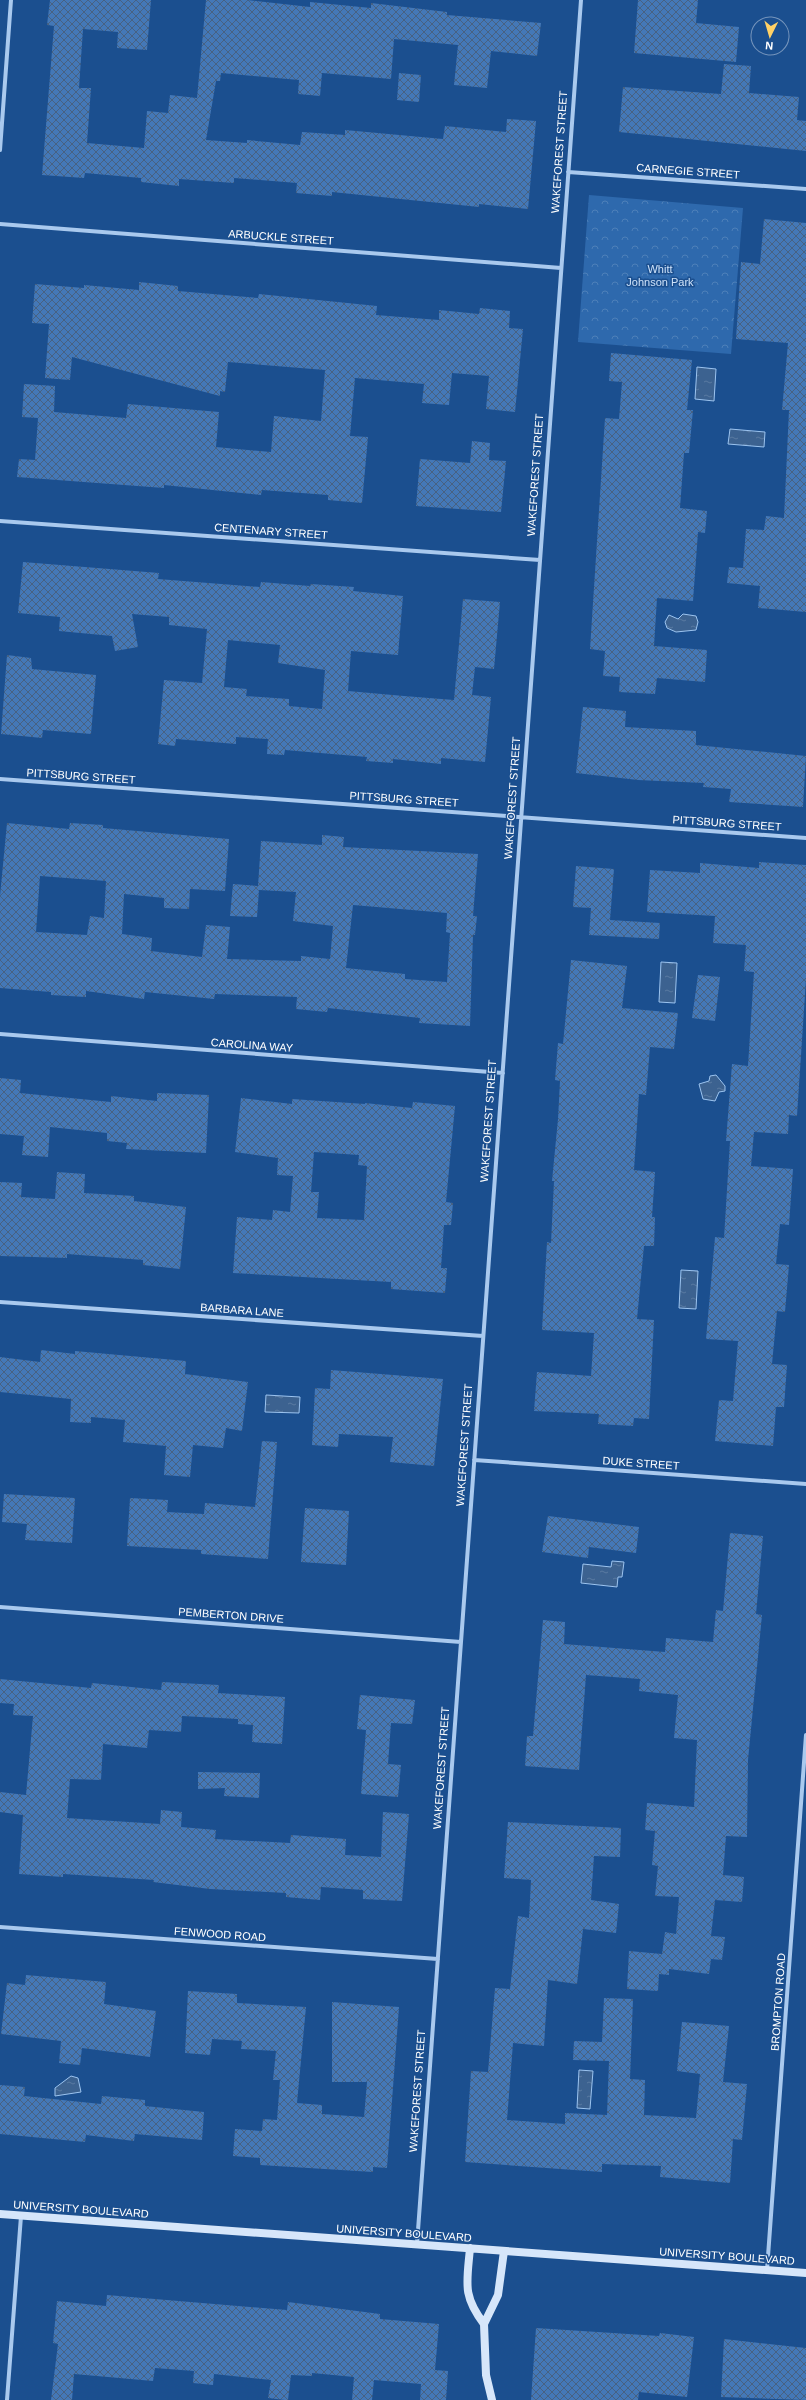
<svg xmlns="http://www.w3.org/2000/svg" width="806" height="2400" viewBox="0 0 806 2400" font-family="Arial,sans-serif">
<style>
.forest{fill:url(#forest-crowns)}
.water{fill:url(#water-ripples);stroke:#9cc4f0}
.building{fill:url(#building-cross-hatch);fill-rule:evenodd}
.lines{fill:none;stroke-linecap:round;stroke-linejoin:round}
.street{stroke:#a9c9ee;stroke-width:4}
.secondary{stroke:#d6e6fa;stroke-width:8}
.labels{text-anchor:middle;stroke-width:3;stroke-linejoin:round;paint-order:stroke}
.street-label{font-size:11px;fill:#fff;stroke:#1b4f8f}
.park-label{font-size:11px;fill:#cfe3fa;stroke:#1b4f8f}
</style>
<defs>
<pattern id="forest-crowns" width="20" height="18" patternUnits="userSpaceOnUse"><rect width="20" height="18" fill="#2e69ad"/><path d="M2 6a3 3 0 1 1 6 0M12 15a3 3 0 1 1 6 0" fill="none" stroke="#4d80b9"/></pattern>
<pattern id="water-ripples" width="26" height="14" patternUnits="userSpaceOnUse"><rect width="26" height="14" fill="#3c6290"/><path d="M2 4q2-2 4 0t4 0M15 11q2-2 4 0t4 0" fill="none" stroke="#597aa1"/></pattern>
<pattern id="building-cross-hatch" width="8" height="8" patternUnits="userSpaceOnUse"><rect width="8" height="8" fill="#4478b7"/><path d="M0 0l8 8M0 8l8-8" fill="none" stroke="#486282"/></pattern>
</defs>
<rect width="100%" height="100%" fill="#1b4f8f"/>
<!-- forest -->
<path class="forest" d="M 589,195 L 743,208 L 731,354 L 578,342 Z"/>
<!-- water -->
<path class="water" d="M 697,367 L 716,369 L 714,401 L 695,399 Z
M 730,429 L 765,432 L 764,447 L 728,444 Z
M 683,614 L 696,616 L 698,622 L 696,630 L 676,632 L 667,628 L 665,622 L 669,615 L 678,619 Z
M 661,962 L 677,963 L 675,1003 L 659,1002 Z
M 716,1075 L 725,1086 L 725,1091 L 719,1092 L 715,1101 L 703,1099 L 699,1084 L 709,1081 L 710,1076 Z
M 681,1270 L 698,1271 L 696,1309 L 679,1308 Z
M 266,1395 L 300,1397 L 299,1413 L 265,1412 Z
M 612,1561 L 624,1562 L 622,1577 L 618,1577 L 617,1587 L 581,1583 L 583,1564 L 611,1567 Z
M 579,2070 L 593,2071 L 590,2109 L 577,2108 Z
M 71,2076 L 78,2078 L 81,2092 L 55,2096 L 55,2088 Z"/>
<!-- building -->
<path class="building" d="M 50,0 L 151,0 L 147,50 L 117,48 L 118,32 L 83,29 L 79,88 L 91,88 L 87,143 L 144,148 L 147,111 L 168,113 L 170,95 L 197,98 L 206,0 L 247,0 L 310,7 L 310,2 L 371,8 L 371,3 L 447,12 L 447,15 L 541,23 L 537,56 L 491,51 L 487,88 L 454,85 L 458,45 L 394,39 L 391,79 L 322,73 L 320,96 L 298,94 L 299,80 L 221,73 L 220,81 L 216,81 L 206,140 L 247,143 L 247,140 L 300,145 L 302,132 L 345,135 L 345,130 L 443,139 L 445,126 L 506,132 L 507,119 L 536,121 L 528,209 L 479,204 L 479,207 L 332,192 L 332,196 L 296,193 L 297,183 L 234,178 L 234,183 L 179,179 L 179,186 L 141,182 L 141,178 L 85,173 L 84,178 L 42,175 L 54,26 L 47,25 Z
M 638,0 L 698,0 L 696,23 L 739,27 L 736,62 L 634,53 Z
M 724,64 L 751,66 L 749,93 L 799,97 L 797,120 L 806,121 L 806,151 L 619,132 L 623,87 L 721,94 Z
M 399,73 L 421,75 L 419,102 L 397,100 Z
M 764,219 L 806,223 L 806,612 L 758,608 L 760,586 L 727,583 L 729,567 L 743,568 L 746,529 L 764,530 L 766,516 L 784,518 L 789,410 L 782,410 L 788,343 L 736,339 L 741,262 L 760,264 Z
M 139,282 L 178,286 L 178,291 L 258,298 L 259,294 L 377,306 L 376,315 L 439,320 L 439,310 L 479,314 L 480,308 L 510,311 L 509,328 L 523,329 L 515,412 L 486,409 L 489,376 L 452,373 L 449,405 L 422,403 L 424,384 L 355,378 L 350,436 L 368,437 L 362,503 L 328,500 L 328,495 L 262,490 L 261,495 L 164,485 L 164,488 L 17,477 L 19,459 L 35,460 L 38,418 L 22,417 L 24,384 L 55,386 L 54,412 L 126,418 L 128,404 L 219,412 L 216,447 L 271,452 L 274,416 L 321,421 L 325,370 L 228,362 L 225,392 L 220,391 L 220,396 L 72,357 L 70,380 L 45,378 L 49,324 L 32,323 L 35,284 L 84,288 L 84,285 L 139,290 Z
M 611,353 L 692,360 L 687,410 L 693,410 L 689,453 L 684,453 L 680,508 L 707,511 L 705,533 L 698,532 L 693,601 L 657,598 L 654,646 L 707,650 L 705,682 L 657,678 L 655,694 L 619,692 L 620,677 L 603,676 L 605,651 L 590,649 L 605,418 L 619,419 L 622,382 L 609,381 Z
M 472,441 L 490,443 L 489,460 L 506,461 L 501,512 L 416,506 L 420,459 L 470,463 Z
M 23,562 L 159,573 L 158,579 L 260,587 L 261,582 L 310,586 L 311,584 L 354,587 L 353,591 L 403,596 L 398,655 L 351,651 L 348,691 L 404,696 L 454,700 L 463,599 L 500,602 L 494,669 L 475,667 L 472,695 L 491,697 L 485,762 L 441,758 L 441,764 L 393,759 L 393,763 L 366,761 L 367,757 L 285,750 L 284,755 L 267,754 L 268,739 L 236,737 L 236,744 L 176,739 L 175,746 L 158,744 L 164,680 L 202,683 L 207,629 L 169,625 L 169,617 L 132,614 L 138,647 L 115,651 L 112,636 L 59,631 L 60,617 L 18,613 ZM 228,640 L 280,645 L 278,663 L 325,670 L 322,709 L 289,706 L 289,699 L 246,696 L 247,689 L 224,687 Z
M 7,655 L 31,658 L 32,669 L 96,675 L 91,734 L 43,730 L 42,738 L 1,734 Z
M 583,707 L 626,711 L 625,727 L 696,731 L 696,745 L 806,756 L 803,807 L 729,802 L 731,789 L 703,787 L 704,783 L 638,780 L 576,773 Z
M 7,823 L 69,829 L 70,823 L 103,825 L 103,828 L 229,839 L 225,891 L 190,889 L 189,909 L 164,908 L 164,898 L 124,894 L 122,934 L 152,938 L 151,951 L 202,957 L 206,925 L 230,927 L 227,959 L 301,961 L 301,956 L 330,959 L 333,926 L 293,921 L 296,892 L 259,890 L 257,917 L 230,916 L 233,884 L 258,886 L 261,841 L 322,845 L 322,835 L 344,837 L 343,847 L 478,854 L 473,916 L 477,916 L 475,935 L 473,935 L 470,1026 L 419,1023 L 420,1018 L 328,1008 L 327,1012 L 296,1009 L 297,997 L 215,994 L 214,999 L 145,992 L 144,999 L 86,991 L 86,997 L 51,995 L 51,992 L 0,988 L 0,896 ZM 40,876 L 106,881 L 104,918 L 90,916 L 87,935 L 36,932 ZM 353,905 L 447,913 L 446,932 L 450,933 L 447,982 L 405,979 L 405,974 L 346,968 Z
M 759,862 L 806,865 L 806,979 L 797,1116 L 789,1115 L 788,1134 L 754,1132 L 751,1166 L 793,1169 L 789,1225 L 780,1224 L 776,1264 L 789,1265 L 785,1312 L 777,1311 L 772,1364 L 787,1365 L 784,1407 L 776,1407 L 773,1446 L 715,1441 L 719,1400 L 733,1401 L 738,1341 L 706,1339 L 715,1237 L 724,1238 L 730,1141 L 726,1141 L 732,1064 L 748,1066 L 754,972 L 744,971 L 746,945 L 713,943 L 715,916 L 647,912 L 650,870 L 700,873 L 700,863 L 759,868 Z
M 576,866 L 614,869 L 610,920 L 660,923 L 659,939 L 589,935 L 591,908 L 573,907 Z
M 571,960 L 627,966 L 622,1008 L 678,1013 L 674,1049 L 650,1047 L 646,1095 L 639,1094 L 634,1170 L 655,1172 L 652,1217 L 655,1217 L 654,1246 L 644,1246 L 637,1319 L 654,1320 L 649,1419 L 634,1418 L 633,1426 L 598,1424 L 599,1414 L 534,1411 L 537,1372 L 591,1376 L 594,1333 L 542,1330 L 547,1242 L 551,1243 L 554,1181 L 552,1181 L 558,1119 L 560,1081 L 555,1080 L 558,1043 L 563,1044 Z
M 698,975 L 720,977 L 715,1021 L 692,1018 Z
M 0,1078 L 21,1080 L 20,1093 L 111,1102 L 111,1096 L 157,1101 L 157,1093 L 209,1095 L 206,1153 L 126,1149 L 127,1143 L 107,1141 L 107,1133 L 50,1127 L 48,1157 L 22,1155 L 24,1136 L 0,1134 Z
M 241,1098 L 292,1104 L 292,1099 L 365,1104 L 365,1103 L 412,1108 L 413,1102 L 455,1106 L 446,1202 L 453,1203 L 451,1225 L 444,1225 L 441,1268 L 447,1268 L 445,1293 L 391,1289 L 391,1282 L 233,1273 L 237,1217 L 272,1220 L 273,1210 L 290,1212 L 293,1176 L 277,1175 L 278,1158 L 235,1152 ZM 314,1152 L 359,1155 L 358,1165 L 367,1166 L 364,1220 L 317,1218 L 319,1192 L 311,1192 Z
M 57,1172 L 85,1174 L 84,1193 L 134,1196 L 134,1201 L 186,1207 L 180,1269 L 143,1265 L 143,1260 L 67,1254 L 67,1258 L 0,1256 L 0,1182 L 22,1183 L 21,1197 L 55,1199 Z
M 41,1350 L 75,1354 L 75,1351 L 186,1361 L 185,1374 L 248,1382 L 242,1431 L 226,1428 L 223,1448 L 193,1445 L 190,1477 L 164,1475 L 166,1446 L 123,1442 L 125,1420 L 91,1417 L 91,1423 L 70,1422 L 71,1399 L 0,1392 L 0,1357 L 40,1362 Z
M 331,1370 L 443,1379 L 434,1466 L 390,1462 L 393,1437 L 339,1434 L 338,1447 L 312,1445 L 315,1388 L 330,1389 Z
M 262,1441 L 277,1442 L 268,1559 L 201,1554 L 201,1550 L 127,1546 L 130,1498 L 168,1500 L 167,1512 L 204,1514 L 205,1503 L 255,1507 Z
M 4,1494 L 75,1498 L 72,1543 L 25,1540 L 27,1524 L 2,1522 Z
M 305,1508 L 349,1511 L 346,1565 L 301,1562 Z
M 548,1516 L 639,1527 L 636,1553 L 589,1547 L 588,1558 L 542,1552 Z
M 730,1533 L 763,1536 L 756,1614 L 762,1615 L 748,1760 L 747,1837 L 726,1836 L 723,1875 L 744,1877 L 742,1902 L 715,1900 L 711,1936 L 725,1937 L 722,1960 L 711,1959 L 709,1974 L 669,1969 L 669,1975 L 659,1974 L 658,1991 L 627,1989 L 629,1951 L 662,1954 L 665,1932 L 676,1934 L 679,1897 L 655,1896 L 658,1866 L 652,1865 L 655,1831 L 645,1830 L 647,1803 L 694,1807 L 697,1740 L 674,1738 L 678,1695 L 639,1691 L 640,1679 L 586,1675 L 579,1770 L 525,1766 L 527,1736 L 533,1736 L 543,1620 L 565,1622 L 564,1644 L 665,1652 L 666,1638 L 713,1642 L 716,1610 L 723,1611 Z
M 0,1679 L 91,1688 L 92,1683 L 161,1690 L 162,1682 L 219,1685 L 218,1693 L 285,1697 L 282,1744 L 252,1742 L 253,1725 L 238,1724 L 238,1719 L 182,1716 L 181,1732 L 149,1730 L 147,1748 L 103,1744 L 101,1780 L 70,1779 L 67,1818 L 160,1824 L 161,1810 L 182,1812 L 181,1827 L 216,1830 L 215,1839 L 290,1843 L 291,1835 L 346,1839 L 345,1855 L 381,1857 L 383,1812 L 409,1814 L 402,1901 L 363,1899 L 363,1890 L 321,1887 L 320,1900 L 286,1897 L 286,1893 L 210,1889 L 153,1882 L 154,1880 L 63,1874 L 63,1877 L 19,1874 L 23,1815 L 0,1812 L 0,1792 L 26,1795 L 33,1716 L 13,1715 L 14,1704 L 0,1703 Z
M 360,1695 L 415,1700 L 412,1724 L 391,1723 L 388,1764 L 401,1765 L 398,1797 L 361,1794 L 366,1730 L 357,1729 Z
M 198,1772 L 260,1773 L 259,1798 L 224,1796 L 225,1788 L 198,1789 Z
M 508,1822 L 621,1828 L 620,1857 L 594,1856 L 591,1900 L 619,1904 L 616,1933 L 583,1929 L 577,1984 L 548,1980 L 544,2046 L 513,2043 L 507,2120 L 565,2124 L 565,2113 L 607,2115 L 609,2061 L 573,2060 L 574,2041 L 602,2042 L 604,1998 L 633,1999 L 630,2079 L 645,2080 L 644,2115 L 696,2118 L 700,2074 L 677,2071 L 682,2022 L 729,2026 L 723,2082 L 747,2084 L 742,2140 L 733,2139 L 730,2183 L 660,2177 L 661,2166 L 602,2164 L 602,2172 L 465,2162 L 471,2071 L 488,2072 L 495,1988 L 510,1989 L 518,1916 L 529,1918 L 531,1880 L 504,1878 Z
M 26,1975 L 106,1982 L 104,2004 L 156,2011 L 150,2057 L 82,2048 L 80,2065 L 59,2063 L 61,2041 L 1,2034 L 7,1983 L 25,1985 Z
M 188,1991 L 237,1994 L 237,2003 L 306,2007 L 297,2103 L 322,2105 L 322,2114 L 364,2117 L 367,2082 L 332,2082 L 332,2002 L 399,2007 L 387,2168 L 373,2167 L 373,2172 L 260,2165 L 260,2158 L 233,2156 L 235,2129 L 262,2131 L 263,2119 L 277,2120 L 280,2080 L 273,2080 L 276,2051 L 241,2049 L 242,2041 L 212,2039 L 210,2055 L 185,2053 Z
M 0,2085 L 25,2087 L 24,2096 L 101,2104 L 102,2096 L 145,2100 L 145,2106 L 204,2112 L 202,2140 L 135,2134 L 134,2141 L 86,2135 L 85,2142 L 0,2134 Z
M 107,2295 L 287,2310 L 288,2302 L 380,2314 L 380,2319 L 439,2324 L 435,2370 L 448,2371 L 446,2400 L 420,2400 L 421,2384 L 374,2380 L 372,2400 L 352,2400 L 354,2377 L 312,2373 L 312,2376 L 291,2375 L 288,2400 L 285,2400 L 268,2398 L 271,2380 L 214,2374 L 213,2385 L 193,2383 L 194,2371 L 155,2368 L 153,2381 L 74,2374 L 72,2400 L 51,2400 L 58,2344 L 53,2343 L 57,2301 L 106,2306 Z
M 536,2328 L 659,2336 L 660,2333 L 694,2337 L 687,2397 L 639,2392 L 638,2400 L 531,2400 Z
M 724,2339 L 806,2348 L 806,2400 L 721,2397 Z"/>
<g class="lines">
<!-- street -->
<path class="street" d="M 0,150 L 11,0
M 568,172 L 806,189
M 0,224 L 561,268
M 0,521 L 540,560
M 0,779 L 806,838
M 0,1034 L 503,1073
M 0,1302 L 483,1336
M 474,1460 L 806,1484
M 0,1607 L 461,1642
M 0,1927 L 438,1959
M 417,2244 L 581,0
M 767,2270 L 806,1735
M 7,2400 L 21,2216"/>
<!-- secondary -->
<path class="secondary" d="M 0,2214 L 806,2273
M 470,2248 C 467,2283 462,2295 484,2324
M 492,2400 L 486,2375 L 484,2324 L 498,2295 L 504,2251"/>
</g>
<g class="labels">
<!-- street labels -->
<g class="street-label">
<text transform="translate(559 152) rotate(-86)" y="4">WAKEFOREST STREET</text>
<text transform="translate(688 171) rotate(4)" y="4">CARNEGIE STREET</text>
<text transform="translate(281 237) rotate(4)" y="4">ARBUCKLE STREET</text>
<text transform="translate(535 475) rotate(-86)" y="4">WAKEFOREST STREET</text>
<text transform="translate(271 531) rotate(4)" y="4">CENTENARY STREET</text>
<text transform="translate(81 776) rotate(4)" y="4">PITTSBURG STREET</text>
<text transform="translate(512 798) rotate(-86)" y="4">WAKEFOREST STREET</text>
<text transform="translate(404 799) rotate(4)" y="4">PITTSBURG STREET</text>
<text transform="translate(727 823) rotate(4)" y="4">PITTSBURG STREET</text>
<text transform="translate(252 1045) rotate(4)" y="4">CAROLINA WAY</text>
<text transform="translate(488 1121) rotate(-86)" y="4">WAKEFOREST STREET</text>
<text transform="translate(242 1310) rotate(4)" y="4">BARBARA LANE</text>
<text transform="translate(464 1445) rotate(-86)" y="4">WAKEFOREST STREET</text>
<text transform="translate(641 1463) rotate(4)" y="4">DUKE STREET</text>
<text transform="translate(231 1615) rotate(4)" y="4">PEMBERTON DRIVE</text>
<text transform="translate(441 1768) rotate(-86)" y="4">WAKEFOREST STREET</text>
<text transform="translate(220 1934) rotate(4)" y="4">FENWOOD ROAD</text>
<text transform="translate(778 2002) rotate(-86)" y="4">BROMPTON ROAD</text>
<text transform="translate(417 2091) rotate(-86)" y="4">WAKEFOREST STREET</text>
<text transform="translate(81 2209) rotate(4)" y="4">UNIVERSITY BOULEVARD</text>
<text transform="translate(404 2233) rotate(4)" y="4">UNIVERSITY BOULEVARD</text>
<text transform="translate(727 2256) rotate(4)" y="4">UNIVERSITY BOULEVARD</text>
</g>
<!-- park labels -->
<g class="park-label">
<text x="660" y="273">Whitt<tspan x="660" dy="13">Johnson Park</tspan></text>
</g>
</g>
<!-- north arrow -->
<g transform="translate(770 36) rotate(185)"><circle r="19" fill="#1b4f8f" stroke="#7695bc"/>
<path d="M0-3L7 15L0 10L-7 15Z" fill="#ffd166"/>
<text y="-6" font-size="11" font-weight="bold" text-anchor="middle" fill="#ffffff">N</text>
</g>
</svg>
